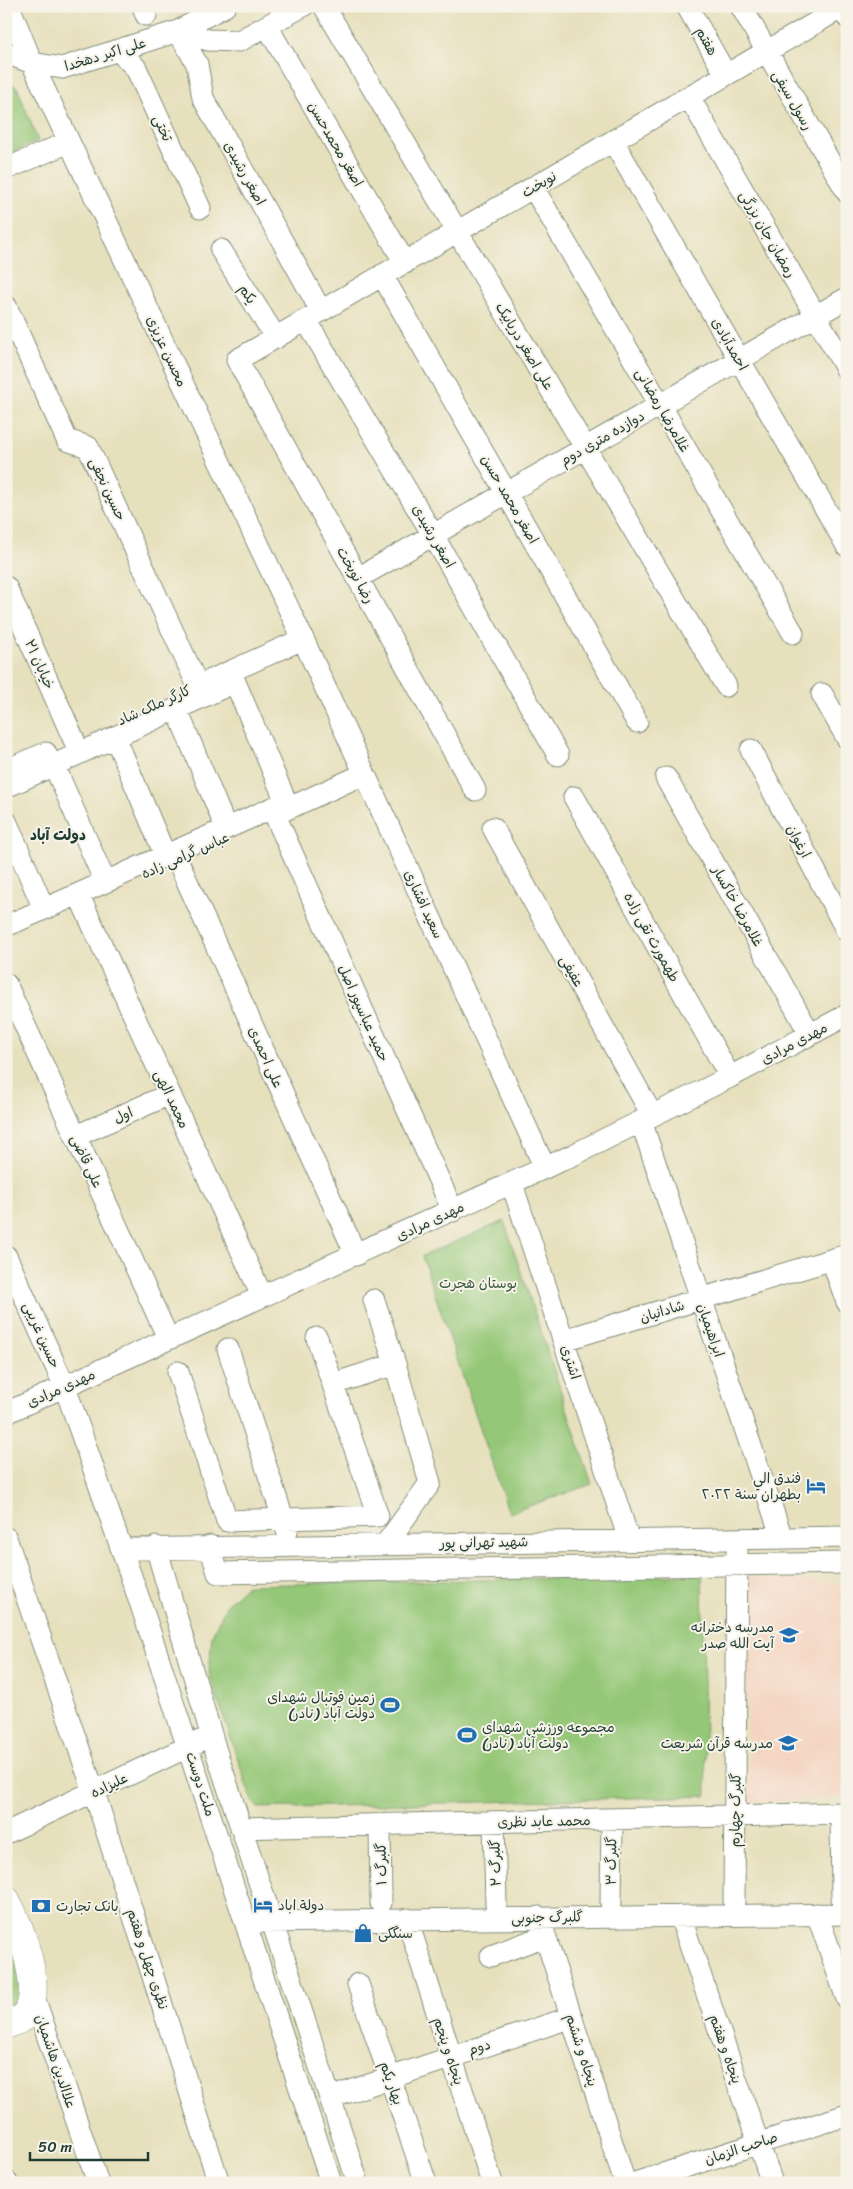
<svg xmlns="http://www.w3.org/2000/svg" width="853" height="2189" viewBox="0 0 853 2189" font-family="Sriracha,'Playpen Sans Arabic',sans-serif">
<style>
.built{fill:#f4d3c0}
.green{fill:#94c777;stroke:#5a8256}
.lines{fill:none;stroke-linecap:round;stroke-linejoin:round}
.minor-casing{stroke:#838e78;stroke-width:23}
.major-casing{stroke:#838e78;stroke-width:29}
.minor{stroke:#fff;stroke-width:21}
.major{stroke:#fff;stroke-width:28}
.labels{text-anchor:middle;stroke-width:4;stroke-linejoin:round;paint-order:stroke}
.street-label{font-size:14px;fill:#1f3d34;stroke:#f7f3e8}
.park-label{font-size:14px;fill:#365941;stroke:#f7f3e8}
.poi-label{font-size:14px;fill:#1f3d34;stroke:#f7f3e8;text-anchor:end}
.neighbourhood-label{font-size:15px;font-weight:bold;fill:#1f3d34;stroke:#f7f3e8}
</style>
<rect width="100%" height="100%" fill="#f7f3e8"/>
<filter id="ink" filterUnits="userSpaceOnUse"><feTurbulence type="fractalNoise" baseFrequency=".02" numOctaves="2"/><feDisplacementMap in="SourceGraphic" scale="10" xChannelSelector="R" yChannelSelector="G"/><feConvolveMatrix kernelMatrix="1 2 1 2 8 2 1 2 1" color-interpolation-filters="sRGB"/></filter>
<filter id="wash" filterUnits="userSpaceOnUse"><feTurbulence type="fractalNoise" baseFrequency=".0096" numOctaves="4" result="noise"/><feDisplacementMap in="SourceGraphic" scale="20" xChannelSelector="R" yChannelSelector="G"/><feGaussianBlur stdDeviation="1.12" result="paint"/><feColorMatrix in="noise" values="0 0 0 0 0 0 0 0 0 0 0 0 0 0 0 0 0 1.4 0 .05"/><feComposite in="paint" operator="in"/></filter>
<g filter="url(#wash)">
<rect width="100%" height="100%" fill="#e7e0bd"/>
<!-- built -->
<path class="built" d="M 750,1577 L 847,1584 L 847,1797 L 750,1803 L 746,1686 Z"/>
<!-- green -->
<path class="green" d="M 6,82 L 17,87 L 38,141 L 6,155 Z
M 504,1221 L 592,1484 L 509,1513 L 422,1256 Z
M 702,1575 L 706,1796 L 258,1808 L 251,1799 L 209,1673 L 212,1635 L 227,1604 L 247,1585 Z
M 6,1932 C 13,1953 39,2000 6,2011 Z"/>
</g>
<g filter="url(#ink)">
<g class="lines">
<!-- minor casing -->
<g class="minor-casing">
<path id="minor" d="M 9,6 L 32,63 L 303,639 L 545,1168
M 143,6 L 146,15
M 324,6 L 726,686
M 687,6 L 726,75
M 741,6 L 847,192
M 267,26 L 405,263
M 178,31 L 197,64 L 203,98 L 321,311
M 178,31 L 208,40 L 239,41 L 303,6
M 120,52 L 136,68 L 200,208
M 6,53 L 32,63 L 62,68 L 178,31 L 225,6
M 689,97 L 847,370
M 613,141 L 847,546
M 6,169 L 69,142
M 533,187 L 793,633
M 221,250 L 276,338
M 382,275 L 637,722
M 6,306 L 67,440 L 88,447 L 198,686
M 306,320 L 433,535 L 558,755
M 358,578 L 847,298
M 6,587 L 74,740
M 211,680 L 303,639
M 822,694 L 847,738
M 177,710 L 226,828
M 115,737 L 165,855
M 751,750 L 847,931
M 54,765 L 105,882
M 6,770 L 46,753
M 666,778 L 810,1034
M 6,787 L 235,682 L 286,802 L 6,926
M 475,790 L 237,360 L 841,8 L 847,17
M 574,797 L 730,1077
M 276,814 L 364,774
M 275,815 L 453,1211
M 6,821 L 44,909
M 493,828 L 652,1115
M 177,859 L 356,1255
M 82,902 L 262,1296
M 6,984 L 168,1338
M 641,1121 L 782,1538
M 76,1136 L 170,1094
M 512,1184 L 629,1540
M 6,1256 L 65,1387 L 140,1602 L 331,2183
M 836,1272 L 847,1302
M 564,1340 L 847,1255
M 228,1349 L 287,1531
M 178,1372 L 227,1521 L 378,1516 L 317,1338
M 333,1384 L 395,1364 L 374,1300
M 6,1413 L 573,1155 L 730,1077 L 847,1015
M 6,1538 L 94,1792 L 219,2183
M 386,1544 L 430,1483 L 395,1364
M 210,1546 L 218,1573 L 847,1563
M 156,1547 L 216,1751 L 358,2183
M 122,1549 L 847,1537
M 841,1813 L 842,1900
M 494,1822 L 496,1905
M 380,1825 L 381,1903
M 241,1828 L 847,1813
M 6,1833 L 200,1741
M 734,1902 L 737,1551
M 611,1903 L 612,1819
M 817,1914 L 847,1999
M 680,1916 L 772,2183
M 539,1917 L 625,2183
M 407,1919 L 492,2183
M 260,1922 L 847,1914
M 491,1956 L 545,1936
M 358,1984 L 426,2183
M 34,1997 L 98,2183
M 330,2098 L 572,2017
M 6,2181 L 7,2183
M 635,2183 L 847,2115"/>
</g>
<!-- major casing -->
<g class="major-casing">
<path id="major" d="M 6,1900 C 19,1924 47,1995 24,2017 C 20,2020 11,2023 6,2025"/>
</g>
<!-- minor -->
<use href="#minor" class="minor"/>
<!-- major -->
<use href="#major" class="major"/>
</g>
</g>
<!-- icons -->
<defs>
<g id="hotel-bare" transform="scale(1.5)"><path d="M-6-4.5h1.5V1H6V5H4.5V3h-9V5H-6ZM-4 0a1.8 1.8 0 1 1 3.6 0ZM.5 0V-2.5h3Q6-2.5 6 0Z" fill="#1f6fb2" stroke="#f7f3e8" stroke-width="2.5" paint-order="stroke"/></g>
<g id="school-bare" transform="scale(1.5)"><path d="M0-5L7-2L0 1L-7-2ZM-4 1L0 2.5L4 1V4Q0 6-4 4Z" fill="#1f6fb2" stroke="#f7f3e8" stroke-width="2.5" paint-order="stroke"/></g>
<g id="stadium-bare" transform="scale(1.5)"><path d="M0-5a6.5 5 0 1 0 0 10a6.5 5 0 1 0 0-10ZM-3.5-1.8h7v3.6h-7Z" fill="#1f6fb2" stroke="#f7f3e8" stroke-width="2.5" paint-order="stroke"/></g>
<g id="bank-bare" transform="scale(1.5)"><path d="M-6-4H6V4H-6ZM0-2.3a2.3 2.3 0 1 0 0 4.6a2.3 2.3 0 1 0 0-4.6Z" fill="#1f6fb2" stroke="#f7f3e8" stroke-width="2.5" paint-order="stroke"/></g>
<g id="shop-bare" transform="scale(1.5)"><path d="M-5-2.5h2.3a2.7 3.5 0 0 1 5.4 0H5L5.5 6h-11ZM-1.5-2.5h3a1.5 2.3 0 0 0-3 0Z" fill="#1f6fb2" stroke="#f7f3e8" stroke-width="2.5" paint-order="stroke"/></g>
</defs>
<g fill-rule="evenodd">
<use href="#hotel-bare" x="816" y="1486"/>
<use href="#school-bare" x="789" y="1635"/>
<use href="#stadium-bare" x="390" y="1705"/>
<use href="#stadium-bare" x="467" y="1735"/>
<use href="#school-bare" x="788" y="1743"/>
<use href="#hotel-bare" x="263" y="1905"/>
<use href="#bank-bare" x="41" y="1906"/>
<use href="#shop-bare" x="363" y="1933"/>
</g>
<g class="labels">
<!-- street labels -->
<g class="street-label">
<text transform="translate(707 41) rotate(61)" y="5">هفتم</text>
<text transform="translate(105 54) rotate(-17)" y="5">علی اکبر دهخدا</text>
<text transform="translate(793 100) rotate(60)" y="5">رسول سیفی</text>
<text transform="translate(163 128) rotate(65)" y="5">تختی</text>
<text transform="translate(336 144) rotate(60)" y="5">اصغر محمدحسن</text>
<text transform="translate(245 173) rotate(61)" y="5">اصغر رشیدی</text>
<text transform="translate(539 184) rotate(-30)" y="5">نوبخت</text>
<text transform="translate(768 234) rotate(60)" y="5">رمضان جان بزرگی</text>
<text transform="translate(248 294) rotate(58)" y="5">یکم</text>
<text transform="translate(730 344) rotate(60)" y="5">احمدآبادی</text>
<text transform="translate(525 346) rotate(59)" y="5">علی اصغر دریابیک</text>
<text transform="translate(167 351) rotate(65)" y="5">محسن عزیزی</text>
<text transform="translate(663 410) rotate(60)" y="5">غلامرضا رمضانی</text>
<text transform="translate(602 438) rotate(-30)" y="5">دوازده متری دوم</text>
<text transform="translate(108 489) rotate(65)" y="5">حسین نجفی</text>
<text transform="translate(510 499) rotate(60)" y="5">اصغر محمد حسن</text>
<text transform="translate(434 536) rotate(60)" y="5">اصغر رشیدی</text>
<text transform="translate(356 575) rotate(61)" y="5">رضا نوبخت</text>
<text transform="translate(40 664) rotate(66)" y="5">خیابان ۲۱</text>
<text transform="translate(154 705) rotate(-24)" y="5">کارگر ملک شاد</text>
<text transform="translate(799 841) rotate(62)" y="5">ارغوان</text>
<text transform="translate(185 855) rotate(-24)" y="5">عباس گرامی زاده</text>
<text transform="translate(424 904) rotate(65)" y="5">سعید افشاری</text>
<text transform="translate(738 906) rotate(61)" y="5">غلامرضا خاکسار</text>
<text transform="translate(652 937) rotate(61)" y="5">طهمورث تقی زاده</text>
<text transform="translate(572 971) rotate(61)" y="5">عفیفی</text>
<text transform="translate(364 1013) rotate(66)" y="5">حمید عباسپور اصل</text>
<text transform="translate(794 1043) rotate(-28)" y="5">مهدی مرادی</text>
<text transform="translate(266 1057) rotate(66)" y="5">علی احمدی</text>
<text transform="translate(172 1099) rotate(65)" y="5">محمد الهی</text>
<text transform="translate(123 1115) rotate(-24)" y="5">اول</text>
<text transform="translate(87 1161) rotate(65)" y="5">علی قاضی</text>
<text transform="translate(430 1221) rotate(-25)" y="5">مهدی مرادی</text>
<text transform="translate(662 1311) rotate(-17)" y="5">شادانیان</text>
<text transform="translate(711 1330) rotate(71)" y="5">ابراهیمیان</text>
<text transform="translate(42 1335) rotate(66)" y="5">حسین غریبی</text>
<text transform="translate(571 1362) rotate(72)" y="5">اشتری</text>
<text transform="translate(61 1388) rotate(-24)" y="5">مهدی مرادی</text>
<text transform="translate(484 1542) rotate(-1)" y="5">شهید تهرانی پور</text>
<text transform="translate(201 1784) rotate(72)" y="5">ملت دوست</text>
<text transform="translate(109 1785) rotate(-26)" y="5">علیزاده</text>
<text transform="translate(735 1810) rotate(-89)" y="5">گلبرگ چهارم</text>
<text transform="translate(544 1821) rotate(-1)" y="5">محمد عابد نظری</text>
<text transform="translate(611 1861) rotate(-89)" y="5">گلبرگ ۳</text>
<text transform="translate(495 1863) rotate(-91)" y="5">گلبرگ ۲</text>
<text transform="translate(381 1864) rotate(-91)" y="5">گلبرگ ۱</text>
<text transform="translate(547 1917) rotate(-1)" y="5">گلبرگ جنوبی</text>
<text transform="translate(148 1959) rotate(72)" y="5">نظری چهل و هفتم</text>
<text transform="translate(479 2047) rotate(-18)" y="5">دوم</text>
<text transform="translate(726 2049) rotate(71)" y="5">پنجاه و هفتم</text>
<text transform="translate(582 2050) rotate(72)" y="5">پنجاه و ششم</text>
<text transform="translate(449 2051) rotate(72)" y="5">پنجاه و پنجم</text>
<text transform="translate(56 2061) rotate(71)" y="5">علاالدین هاشمیان</text>
<text transform="translate(392 2083) rotate(71)" y="5">بهار یکم</text>
<text transform="translate(741 2148) rotate(-18)" y="5">صاحب الزمان</text>
</g>
<!-- park labels -->
<g class="park-label">
<text x="478" y="1288">بوستان هجرت</text>
</g>
<!-- poi labels -->
<g class="poi-label">
<text x="801" y="1483">فندق الي<tspan x="801" dy="16">بطهران سنة ٢٠٢٢</tspan></text>
<text x="774" y="1632">مدرسه دخترانه<tspan x="774" dy="16">آیت الله صدر</tspan></text>
<text x="375" y="1702">زمین فوتبال شهدای<tspan x="375" dy="16">دولت آباد (نادر)</tspan></text>
<text x="482" y="1732" text-anchor="start">مجموعه ورزشی شهدای<tspan x="482" dy="16">دولت آباد (نادر)</tspan></text>
<text x="773" y="1748">مدرسه قرآن شریعت</text>
<text x="278" y="1910" text-anchor="start">دولة اباد</text>
<text x="56" y="1911" text-anchor="start">بانک تجارت</text>
<text x="378" y="1938" text-anchor="start">سنگکی</text>
</g>
<!-- neighbourhood labels -->
<g class="neighbourhood-label">
<text x="58" y="840">دولت آباد</text>
</g>
</g>
<!-- margin -->
<rect width="853" height="2189" fill="none" stroke="#f7f3e8" stroke-width="25"/>
<!-- scale -->
<path d="M30 2152v8h118v-8" fill="none" stroke="#1f3d34" stroke-width="2.5"/>
<text x="38" y="2152" font-size="15" fill="#1f3d34" stroke="#f7f3e8" stroke-width="4" paint-order="stroke">50 m</text>
</svg>
